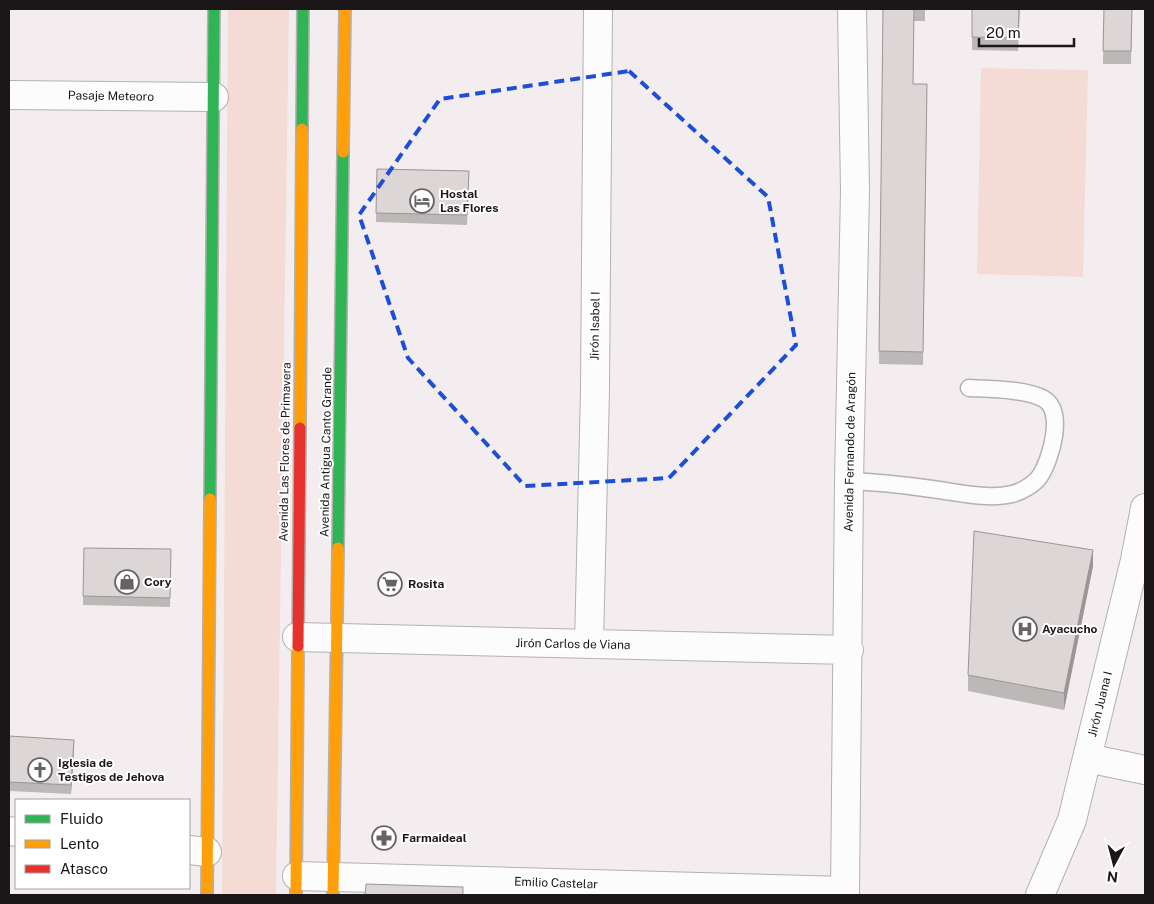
<svg xmlns="http://www.w3.org/2000/svg" width="1154" height="904" viewBox="0 0 1154 904" font-family="'Public Sans',sans-serif">
<style>
.grass{fill:#f5dbd5}
.lines{fill:none;stroke-linecap:round;stroke-linejoin:round}
.lane-casing{stroke:#b5b0b1;stroke-width:19}
.street-casing{stroke:#b5b0b1;stroke-width:30}
.fast-casing{stroke:#b5b0b1;stroke-width:14}
.slow-casing{stroke:#b5b0b1;stroke-width:14}
.jam-casing{stroke:#b5b0b1;stroke-width:14}
.lane{stroke:#fdfcfd;stroke-width:16}
.street{stroke:#fdfcfd;stroke-width:28}
.fast{stroke:#30b455;stroke-width:11}
.slow{stroke:#ff9f0a;stroke-width:11}
.jam{stroke:#e5322d;stroke-width:11}
.wall{fill:#bdb8b8}
.shaded-wall{fill:#9a9696}
.building{fill:#dcd6d6;stroke:#9a9696}
.marked{fill:none;stroke:#1d4ed8;stroke-width:4;stroke-dasharray:10 6;stroke-linejoin:round}
.labels{text-anchor:middle;stroke-width:4;stroke-linejoin:round;paint-order:stroke}
.street-label{font-size:12px;fill:#1b1718;stroke:#fff}
.poi-label{font-size:12px;font-weight:bold;fill:#1b1718;stroke:#fff;text-anchor:start}
</style>
<rect width="100%" height="100%" fill="#f4edef"/>
<!-- grass -->
<path class="grass" d="M 228,9 L 289,9 L 276,895 L 222,895 Z
M 981,68 L 1088,70 L 1083,277 L 977,274 Z"/>
<g class="lines">
<!-- lane casing -->
<g class="lane-casing">
<path id="lane" d="M 849,481 C 877,482 904,485 932,489 C 956,492 988,500 1012,494 C 1021,492 1035,484 1040,476 C 1051,459 1065,412 1044,399 C 1026,389 989,389 969,388"/>
</g>
<!-- street casing -->
<g class="street-casing">
<path id="street" d="M 9,95 L 214,97
M 297,637 L 849,650
M 589,644 L 595,390 L 598,9
M 1087,758 L 1145,770
M 9,831 L 16,832
M 189,850 L 207,852
M 297,876 L 845,891
M 845,895 L 849,481 L 855,191 L 852,9
M 1040,895 L 1072,820 L 1135,560 L 1145,508"/>
</g>
<!-- fast casing -->
<g class="fast-casing">
<path id="fast" d="M 302,129 L 303,9
M 210,499 L 214,9
M 338,548 L 343,152"/>
</g>
<!-- slow casing -->
<g class="slow-casing">
<path id="slow" d="M 343,152 L 345,9
M 300,428 L 302,129
M 207,895 L 210,499
M 296,895 L 298,646
M 333,895 L 338,548"/>
</g>
<!-- jam casing -->
<g class="jam-casing">
<path id="jam" d="M 298,646 L 300,428"/>
</g>
<!-- lane -->
<use href="#lane" class="lane"/>
<!-- street -->
<use href="#street" class="street"/>
<!-- fast -->
<use href="#fast" class="fast"/>
<!-- slow -->
<use href="#slow" class="slow"/>
<!-- jam -->
<use href="#jam" class="jam"/>
</g>
<!-- wall -->
<path class="wall" d="M 883,9 L 925,9 L 925,21 L 914,21 L 913,84 L 927,84 L 923,365 L 879,364 Z
M 972,9 L 1020,9 L 1018,51 L 972,50 Z
M 1104,9 L 1132,20 L 1131,64 L 1103,64 Z
M 377,169 L 469,171 L 467,225 L 376,222 Z
M 171,549 L 170,607 L 83,605 L 83,596 Z
M 1093,566 L 1064,710 L 968,691 L 968,675 Z
M 9,736 L 74,749 L 71,794 L 9,791 Z"/>
<!-- shaded-wall -->
<path class="shaded-wall" d="M 1093,550 L 1093,566 L 1064,710 L 1064,693 Z
M 74,740 L 74,749 L 71,794 L 71,785 Z"/>
<!-- building -->
<path class="building" d="M 883,9 L 914,9 L 913,84 L 927,84 L 923,352 L 879,351 Z
M 972,9 L 1019,9 L 1018,38 L 972,37 Z
M 1104,9 L 1132,9 L 1131,51 L 1103,51 Z
M 377,169 L 469,171 L 467,215 L 376,213 Z
M 974,531 L 1093,550 L 1064,693 L 968,675 Z
M 84,548 L 171,549 L 170,598 L 83,596 Z
M 9,736 L 74,740 L 71,785 L 9,782 Z
M 366,884 L 463,887 L 463,895 L 365,895 Z"/>
<!-- marked area -->
<path class="marked" d="M 629,71 L 768,197 L 796,345 L 669,478 L 525,486 L 408,358 L 359,215 L 440,99 Z"/>
<!-- icons -->
<defs>
<g id="hotel-ring" transform="scale(1.25)"><circle r="9.5" fill="#fff" stroke="#676263" stroke-width="1.5"/><path d="M-6-4.5h1.5V1H6V5H4.5V3h-9V5H-6ZM-4 0a1.8 1.8 0 1 1 3.6 0ZM.5 0V-2.5h3Q6-2.5 6 0Z" fill="#676263"/></g>
<g id="shop-ring" transform="scale(1.25)"><circle r="9.5" fill="#fff" stroke="#676263" stroke-width="1.5"/><path d="M-5-2.5h2.3a2.7 3.5 0 0 1 5.4 0H5L5.5 6h-11ZM-1.5-2.5h3a1.5 2.3 0 0 0-3 0Z" fill="#676263"/></g>
<g id="supermarket-ring" transform="scale(1.25)"><circle r="9.5" fill="#fff" stroke="#676263" stroke-width="1.5"/><path d="M-6-5.5h2.5l.6 2H6L4.5 2H-2.5L-4.4-4H-6ZM-1.5 3.2a1.3 1.3 0 1 0 .1 0ZM3 3.2a1.3 1.3 0 1 0 .1 0Z" fill="#676263"/></g>
<g id="hospital-ring" transform="scale(1.25)"><circle r="9.5" fill="#fff" stroke="#676263" stroke-width="1.5"/><path d="M-5-5h3v3.5h4V-5h3V5h-3V1.5h-4V5h-3Z" fill="#676263"/></g>
<g id="church-ring" transform="scale(1.25)"><circle r="9.5" fill="#fff" stroke="#676263" stroke-width="1.5"/><path d="M-1.2-6h2.4v3.5h3.3v2.4h-3.3V6h-2.4V-.1h-3.3v-2.4h3.3Z" fill="#676263"/></g>
<g id="pharmacy-ring" transform="scale(1.25)"><circle r="9.5" fill="#fff" stroke="#676263" stroke-width="1.5"/><path d="M-2-6h4v4h4v4h-4v4h-4v-4h-4v-4h4Z" fill="#676263"/></g>
</defs>
<g fill-rule="evenodd">
<use href="#hotel-ring" x="422" y="201"/>
<use href="#shop-ring" x="127" y="582"/>
<use href="#supermarket-ring" x="390" y="584"/>
<use href="#hospital-ring" x="1025" y="629"/>
<use href="#church-ring" x="40" y="770"/>
<use href="#pharmacy-ring" x="384" y="838"/>
</g>
<g class="labels">
<!-- street labels -->
<g class="street-label">
<text transform="translate(111 96) rotate(1)" y="4">Pasaje Meteoro</text>
<text transform="translate(595 326) rotate(-89)" y="4">Jirón Isabel I</text>
<text transform="translate(285 452) rotate(-89)" y="4">Avenida Las Flores de Primavera</text>
<text transform="translate(326 452) rotate(-89)" y="4">Avenida Antigua Canto Grande</text>
<text transform="translate(850 452) rotate(-89)" y="4">Avenida Fernando de Aragón</text>
<text transform="translate(573 644) rotate(1)" y="4">Jirón Carlos de Viana</text>
<text transform="translate(1100 704) rotate(-76)" y="4">Jirón Juana I</text>
<text transform="translate(556 883) rotate(2)" y="4">Emilio Castelar</text>
</g>
<!-- poi labels -->
<g class="poi-label">
<text x="440" y="198">Hostal<tspan x="440" dy="14">Las Flores</tspan></text>
<text x="144" y="586">Cory</text>
<text x="408" y="588">Rosita</text>
<text x="1042" y="633">Ayacucho</text>
<text x="58" y="767">Iglesia de<tspan x="58" dy="14">Testigos de Jehova</tspan></text>
<text x="402" y="842">Farmaideal</text>
</g>
</g>
<!-- border -->
<rect width="1154" height="904" fill="none" stroke="#1b1718" stroke-width="20"/>
<!-- legend -->
<rect x="15" y="799" width="175" height="90" fill="#ffffff" stroke="#a4a2a3"/>
<rect x="25" y="815" width="25" height="8" fill="#30b455" stroke="#a4a2a3"/>
<text x="60" y="824" font-size="15" fill="#1b1718">Fluido</text>
<rect x="25" y="840" width="25" height="8" fill="#ff9f0a" stroke="#a4a2a3"/>
<text x="60" y="849" font-size="15" fill="#1b1718">Lento</text>
<rect x="25" y="865" width="25" height="8" fill="#e5322d" stroke="#a4a2a3"/>
<text x="60" y="874" font-size="15" fill="#1b1718">Atasco</text>
<!-- north arrow -->
<g transform="translate(1114 864) rotate(187)" stroke="#ffffff" stroke-width="4" paint-order="stroke">
<path d="M0-4L9 19L0 12L-9 19Z" fill="#1b1718"/>
<text y="-8" font-size="14" font-weight="bold" text-anchor="middle" fill="#1b1718">N</text>
</g>
<!-- scale -->
<path d="M979 38v8h95v-8" fill="none" stroke="#1b1718" stroke-width="2.5"/>
<text x="986" y="38" font-size="15" fill="#1b1718" stroke="#ffffff" stroke-width="4" paint-order="stroke">20 m</text>
</svg>
